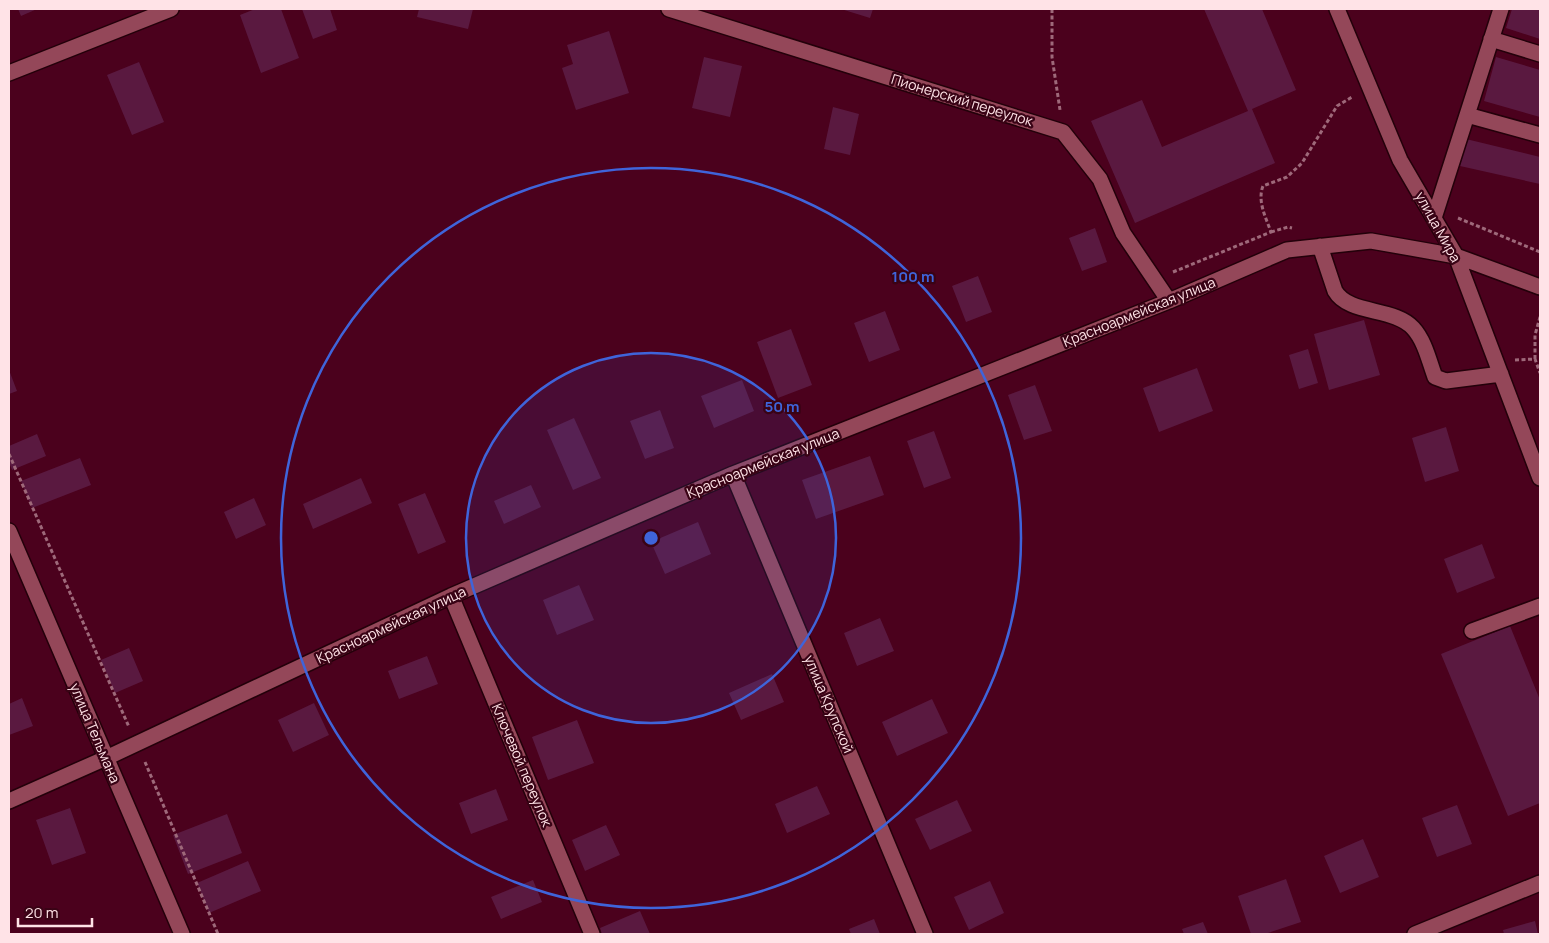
<svg xmlns="http://www.w3.org/2000/svg" width="1549" height="943" viewBox="0 0 1549 943" font-family="Manrope,sans-serif">
<style>
.building{fill:#5a1940}
.lines{fill:none;stroke-linecap:round;stroke-linejoin:round}
.minor-casing{stroke:#23010a;stroke-width:18}
.path{stroke:#9e697a;stroke-width:3;stroke-dasharray:4 2.5;stroke-linecap:butt}
.minor{stroke:#944759;stroke-width:15}
.ring{fill:none;stroke:#3f64da;stroke-width:2.5}
.labels{text-anchor:middle;stroke-width:4.5;stroke-linejoin:round;paint-order:stroke}
.street-label{font-size:14px;fill:#ffe3e7;stroke:#390315}
.centre{fill:#3f64da;stroke:#390315;stroke-width:2.5}
.ring-label{font-size:15px;text-anchor:middle;font-weight:bold;fill:#3f64da;stroke:#390315;stroke-width:4.5;stroke-linejoin:round;paint-order:stroke}
</style>
<rect width="100%" height="100%" fill="#4b011d"/>
<!-- building -->
<path class="building" d="M 18,9 L 37,9 L 21,16 Z
M 255,9 L 281,9 L 299,58 L 261,73 L 240,15 Z
M 302,9 L 330,9 L 337,30 L 313,39 Z
M 419,9 L 473,9 L 468,29 L 417,17 Z
M 841,9 L 873,9 L 870,18 Z
M 1204,9 L 1262,9 L 1296,90 L 1252,109 L 1275,163 L 1135,223 L 1091,121 L 1142,100 L 1162,147 L 1248,111 Z
M 1512,9 L 1540,9 L 1540,39 L 1506,28 Z
M 609,31 L 629,93 L 576,110 L 562,68 L 573,64 L 567,45 Z
M 704,57 L 742,66 L 730,117 L 692,108 Z
M 1496,57 L 1540,70 L 1540,117 L 1484,101 Z
M 139,62 L 164,122 L 132,135 L 107,75 Z
M 833,107 L 859,114 L 850,155 L 824,149 Z
M 1466,139 L 1540,157 L 1540,184 L 1460,166 Z
M 1095,228 L 1107,262 L 1082,271 L 1069,238 Z
M 978,276 L 992,312 L 966,322 L 952,286 Z
M 885,311 L 900,350 L 869,362 L 854,323 Z
M 1364,320 L 1380,375 L 1329,390 L 1314,334 Z
M 791,329 L 812,385 L 778,398 L 757,342 Z
M 1308,349 L 1318,383 L 1299,389 L 1289,355 Z
M 1197,368 L 1213,411 L 1159,432 L 1143,388 Z
M 9,370 L 17,391 L 9,394 Z
M 742,380 L 754,411 L 714,428 L 701,396 Z
M 1035,385 L 1052,431 L 1024,440 L 1008,395 Z
M 660,410 L 674,448 L 645,459 L 630,421 Z
M 574,418 L 601,478 L 573,490 L 547,430 Z
M 1446,427 L 1459,471 L 1425,482 L 1412,438 Z
M 934,431 L 951,478 L 924,488 L 907,441 Z
M 37,434 L 46,456 L 12,470 L 9,462 L 9,446 Z
M 870,456 L 884,495 L 816,519 L 802,480 Z
M 80,458 L 91,485 L 32,508 L 21,481 Z
M 361,478 L 372,503 L 313,529 L 303,504 Z
M 531,485 L 541,507 L 504,524 L 494,501 Z
M 425,493 L 446,542 L 418,554 L 398,504 Z
M 254,498 L 266,525 L 236,539 L 224,512 Z
M 698,522 L 711,554 L 665,574 L 651,542 Z
M 1482,544 L 1495,578 L 1457,593 L 1444,559 Z
M 579,585 L 594,620 L 557,635 L 543,600 Z
M 880,618 L 894,651 L 857,666 L 844,633 Z
M 1510,626 L 1540,700 L 1540,803 L 1508,816 L 1441,654 Z
M 129,648 L 143,681 L 115,693 L 101,660 Z
M 427,656 L 438,684 L 399,699 L 388,671 Z
M 772,674 L 784,702 L 741,720 L 729,693 Z
M 22,698 L 33,726 L 9,735 L 9,704 Z
M 932,699 L 948,733 L 897,756 L 882,722 Z
M 314,703 L 329,735 L 293,752 L 278,720 Z
M 577,720 L 594,763 L 548,780 L 532,737 Z
M 817,786 L 830,814 L 787,833 L 775,804 Z
M 496,789 L 508,820 L 471,834 L 459,803 Z
M 957,800 L 972,831 L 930,850 L 915,819 Z
M 1457,805 L 1472,844 L 1437,857 L 1422,818 Z
M 70,808 L 86,853 L 52,865 L 36,820 Z
M 227,814 L 242,853 L 188,874 L 173,835 Z
M 606,825 L 620,855 L 585,871 L 572,840 Z
M 1363,839 L 1379,877 L 1340,893 L 1324,856 Z
M 248,861 L 261,891 L 209,913 L 197,883 Z
M 1286,879 L 1301,922 L 1265,934 L 1251,934 L 1238,896 Z
M 533,880 L 542,902 L 501,919 L 491,897 Z
M 990,881 L 1004,913 L 969,930 L 954,897 Z
M 640,911 L 650,934 L 602,934 L 600,928 Z
M 874,919 L 880,934 L 851,934 L 849,929 Z
M 1535,921 L 1538,934 L 1504,934 L 1503,930 Z
M 1203,922 L 1208,934 L 1184,934 L 1182,929 Z"/>
<g class="lines">
<!-- minor casing -->
<g class="minor-casing">
<path id="minor" d="M 669,9 L 1063,132 L 1100,179 L 1123,233 L 1169,301
M 1337,9 L 1400,160 L 1456,256 L 1540,478
M 1491,39 L 1540,54
M 9,73 L 171,9
M 1467,115 L 1540,135
M 1434,218 L 1501,9
M 1320,246 L 1335,291 C 1349,315 1394,307 1413,328 C 1425,341 1429,361 1435,377 L 1446,381 L 1501,374
M 733,474 L 925,934
M 9,531 L 182,934
M 451,596 L 592,934
M 1472,631 L 1540,606
M 9,801 L 106,758 L 451,596 L 733,474 L 1169,301 L 1287,250 L 1371,241 L 1456,256 L 1540,287
M 1415,934 L 1540,883"/>
</g>
<!-- path -->
<path class="path" d="M 1052,9 L 1052,57 L 1060,110
M 1458,218 L 1540,252
M 1271,232 L 1288,227 L 1292,228
M 1173,272 L 1271,232 C 1266,218 1257,201 1263,186 L 1287,177 L 1302,163 L 1337,106 L 1352,97
M 1535,359 L 1535,335 L 1540,317
M 1515,360 L 1535,359 L 1540,373
M 9,454 L 129,727
M 145,762 L 218,934"/>
<!-- minor -->
<use href="#minor" class="minor"/>
</g>
<!-- distance rings -->
<circle cx="651" cy="538" r="185" fill="#3f64da" fill-opacity=".12"/>
<g class="ring">
<circle cx="651" cy="538" r="185"/>
<circle cx="651" cy="538" r="370"/>
</g>
<g class="labels">
<!-- street labels -->
<g class="street-label">
<text transform="translate(962 100) rotate(17)" y="5">Пионерский переулок</text>
<text transform="translate(1438 227) rotate(61)" y="5">улица Мира</text>
<text transform="translate(1139 312) rotate(-22)" y="5">Красноармейская улица</text>
<text transform="translate(763 463) rotate(-22)" y="5">Красноармейская улица</text>
<text transform="translate(391 625) rotate(-25)" y="5">Красноармейская улица</text>
<text transform="translate(829 704) rotate(67)" y="5">улица Крупской</text>
<text transform="translate(95 733) rotate(67)" y="5">улица Тельмана</text>
<text transform="translate(522 765) rotate(67)" y="5">Ключевой переулок</text>
</g>
</g>
<circle cx="651" cy="538" r="8" class="centre"/>
<g class="ring-label">
<text x="913" y="282">100 m</text>
<text x="782" y="412">50 m</text>
</g>
<!-- border -->
<rect width="1549" height="943" fill="none" stroke="#ffe3e7" stroke-width="20"/>
<!-- scale -->
<path d="M18 918v8h74v-8" fill="none" stroke="#ffe3e7" stroke-width="2.5"/>
<text x="25" y="918" font-size="15" fill="#ffe3e7" stroke="#390315" stroke-width="4" paint-order="stroke">20 m</text>
</svg>
